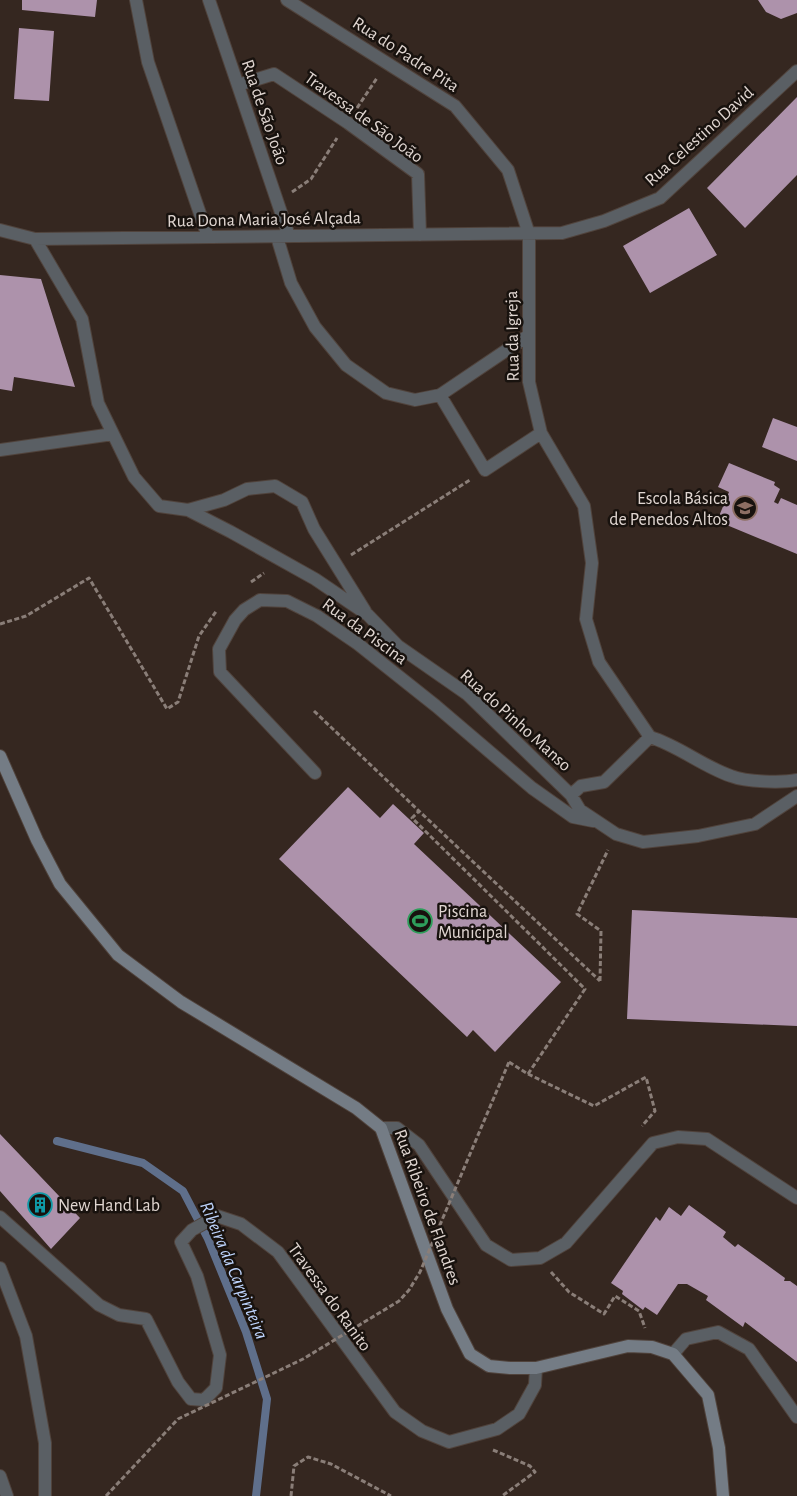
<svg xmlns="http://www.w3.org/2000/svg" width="797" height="1496" viewBox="0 0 797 1496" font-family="'Alegreya Sans',sans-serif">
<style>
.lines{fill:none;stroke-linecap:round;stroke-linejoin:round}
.stream{stroke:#5f6f8b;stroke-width:8}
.building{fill:#ad92ab}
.minor-casing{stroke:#50433c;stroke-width:14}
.secondary-casing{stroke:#50433c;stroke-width:14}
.path{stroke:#8a7e78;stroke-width:3;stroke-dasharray:5 2.5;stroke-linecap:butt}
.minor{stroke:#5a5f64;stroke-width:12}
.secondary{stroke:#747c85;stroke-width:12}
.path-bridge{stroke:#8a7e78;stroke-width:3;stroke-dasharray:5 2.5;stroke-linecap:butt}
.labels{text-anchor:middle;stroke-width:5;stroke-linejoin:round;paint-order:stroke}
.street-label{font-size:18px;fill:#e0d6d1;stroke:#18120e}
.poi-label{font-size:18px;fill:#e0d6d1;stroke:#18120e;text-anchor:start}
.water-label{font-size:19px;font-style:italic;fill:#bdd3fc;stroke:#18120e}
</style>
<rect width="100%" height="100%" fill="#352720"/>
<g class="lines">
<!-- stream -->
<path class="stream" d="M 57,1141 L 143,1163 L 183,1191 L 208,1239 L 246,1332 L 267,1399 L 256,1496"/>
</g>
<!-- building -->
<path class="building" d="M 22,0 L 97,0 L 95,17 L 22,10 Z
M 758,0 L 797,0 L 797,13 L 781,19 L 766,12 Z
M 19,28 L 54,31 L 49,101 L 14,99 Z
M 797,97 L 797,175 L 745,228 L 707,188 Z
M 689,208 L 717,255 L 650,293 L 623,246 Z
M 0,275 L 41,279 L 75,387 L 14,377 L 12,391 L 0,389 Z
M 773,418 L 797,427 L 797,461 L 762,447 Z
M 729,463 L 775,482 L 774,485 L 780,489 L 774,502 L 778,504 L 781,498 L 797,505 L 797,554 L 717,521 L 729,492 L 718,487 Z
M 348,787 L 380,818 L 393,804 L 424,833 L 414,844 L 561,982 L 495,1052 L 473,1030 L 467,1037 L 279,859 Z
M 632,910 L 797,918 L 797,1026 L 627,1019 Z
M 0,1134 L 80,1218 L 51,1249 L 0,1191 Z
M 689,1205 L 726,1232 L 723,1237 L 735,1247 L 738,1244 L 785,1278 L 784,1281 L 790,1281 L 797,1286 L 797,1362 L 745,1322 L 743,1327 L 706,1300 L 708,1296 L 687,1284 L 678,1284 L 657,1315 L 645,1307 L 643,1310 L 622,1294 L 623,1291 L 611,1283 L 656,1217 L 660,1221 L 669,1207 L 681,1216 Z"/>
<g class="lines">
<!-- minor casing -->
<g class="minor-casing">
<path id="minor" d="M 136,0 L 148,62 L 208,237
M 209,0 L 289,236
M 287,0 L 455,106 L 508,170 L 529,234 L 529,382 L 541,433 L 584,506 L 592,563 L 586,619 L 599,662 L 650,737
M 238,85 L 274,74 L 348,123 L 418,174 L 420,235
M 0,230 L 35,239 L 562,233 L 604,221 L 660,198 L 797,71
M 277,237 L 291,283 L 315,327 L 346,365 L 386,393 L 415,400 L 440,395 L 529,335
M 35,239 L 82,319 L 98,403 L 134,477 L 159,506 L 188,510 L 231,532 L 315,579 L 368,615 L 398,646 L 467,694 L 571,795 L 580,810 L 616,834 L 643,842 L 698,836 L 755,824 L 797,796
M 440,395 L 485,470 L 541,433
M 0,450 L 113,434
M 188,510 L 224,500 L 247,489 L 275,486 L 302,502 L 314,529 L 365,611
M 650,737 C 679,746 702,766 731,776 C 746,782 781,783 797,780
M 315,773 L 220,672 L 219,649 L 235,620 L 244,610 L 260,600 L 287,601 L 317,616 L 358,644 L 436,706 L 532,788 L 573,817 L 593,821
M 571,795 L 581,786 L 604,782 L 650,737
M 381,1128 L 397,1128 L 419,1145 L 486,1245 L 511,1260 L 540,1258 L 566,1243 L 653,1143 L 678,1137 L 707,1139 L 797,1198
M 0,1217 L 99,1305 L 119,1315 L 146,1319 L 178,1382 L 191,1399 L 204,1400 L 216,1388 L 220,1355 L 197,1276 L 181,1242 L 192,1230 L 217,1216 L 241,1224 L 278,1252 L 395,1412 L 422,1431 L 449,1442 L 497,1429 L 519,1414 L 535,1385 L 536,1368
M 0,1268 L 26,1336 L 45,1443 L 45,1496
M 673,1354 L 686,1339 L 718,1332 L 749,1349 L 797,1417
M 0,1476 L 7,1496"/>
</g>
<!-- secondary casing -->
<g class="secondary-casing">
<path id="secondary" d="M 0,756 L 37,840 L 60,884 L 118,955 L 181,1002 L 356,1108 L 381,1128 L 447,1309 L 470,1354 L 489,1366 L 510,1368 L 536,1368 L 628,1346 L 652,1347 L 673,1354 L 708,1395 L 719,1448 L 723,1496"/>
</g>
<!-- path -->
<path class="path" d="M 357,108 L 377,78
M 292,192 L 311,179 L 337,138
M 351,555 L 470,480
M 251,582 L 264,573
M 0,624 L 26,616 L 89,578 L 167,709 L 178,702 L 199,636 L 217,610
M 314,711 L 419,811
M 600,981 L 601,931 L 577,914 L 608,850
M 509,1062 L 528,1074 L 585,989 L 412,818 L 419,811 L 600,981
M 528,1074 L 594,1106 L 646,1077 L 655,1111 L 642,1126
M 551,1272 L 569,1292 L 604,1314 L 615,1296 L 639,1311 L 645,1328
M 493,1450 L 530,1466 L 535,1472 L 502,1496
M 291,1496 L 294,1466 L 308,1457 L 331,1464 L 391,1496"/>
<!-- minor -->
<use href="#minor" class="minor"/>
<!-- secondary -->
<use href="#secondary" class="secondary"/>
<!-- path-bridge -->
<path class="path-bridge" d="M 106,1496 L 178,1419 L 303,1359 L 399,1301 L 409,1290 L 420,1272 L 509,1062"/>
</g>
<!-- icons -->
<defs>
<g id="school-ring" transform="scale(1.25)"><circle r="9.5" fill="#18120e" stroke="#8d6e63" stroke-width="1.5"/><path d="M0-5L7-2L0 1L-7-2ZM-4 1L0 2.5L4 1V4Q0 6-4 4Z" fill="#8d6e63"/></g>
<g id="stadium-ring" transform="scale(1.25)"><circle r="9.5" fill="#18120e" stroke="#2e9e5b" stroke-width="1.5"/><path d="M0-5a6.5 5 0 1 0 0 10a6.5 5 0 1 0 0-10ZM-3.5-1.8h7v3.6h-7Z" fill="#2e9e5b"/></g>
<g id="building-ring" transform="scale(1.25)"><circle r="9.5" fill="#18120e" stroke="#0f9aa8" stroke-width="1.5"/><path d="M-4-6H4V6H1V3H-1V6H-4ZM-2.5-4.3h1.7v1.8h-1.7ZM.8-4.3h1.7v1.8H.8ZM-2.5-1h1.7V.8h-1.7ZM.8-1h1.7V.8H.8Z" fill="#0f9aa8"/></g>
</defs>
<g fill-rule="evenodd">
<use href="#school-ring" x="745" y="508"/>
<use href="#stadium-ring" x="420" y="921"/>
<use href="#building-ring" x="40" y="1205"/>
</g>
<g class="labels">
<!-- street labels -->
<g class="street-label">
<text transform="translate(406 54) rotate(33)" y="6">Rua do Padre Pita</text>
<text transform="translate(265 112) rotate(71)" y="6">Rua de São João</text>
<text transform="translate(364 117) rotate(36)" y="6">Travessa de São João</text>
<text transform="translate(699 136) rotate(-42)" y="6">Rua Celestino David</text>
<text transform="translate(264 219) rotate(-1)" y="6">Rua Dona Maria José Alçada</text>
<text transform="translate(512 336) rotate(-91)" y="6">Rua da Igreja</text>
<text transform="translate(365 631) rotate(36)" y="6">Rua da Piscina</text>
<text transform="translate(516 720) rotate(42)" y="6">Rua do Pinho Manso</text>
<text transform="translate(428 1207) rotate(70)" y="6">Rua Ribeiro de Flandres</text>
<text transform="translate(330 1297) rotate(54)" y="6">Travessa do Ranito</text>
</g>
<!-- poi labels -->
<g class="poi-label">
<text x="728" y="504" text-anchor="end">Escola Básica<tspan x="728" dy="21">de Penedos Altos</tspan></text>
<text x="438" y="917">Piscina<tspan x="438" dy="21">Municipal</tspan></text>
<text x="58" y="1211">New Hand Lab</text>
</g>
<!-- water labels -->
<g class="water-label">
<text transform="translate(235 1270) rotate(67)" y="7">Ribeira da Carpinteira</text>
</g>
</g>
</svg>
